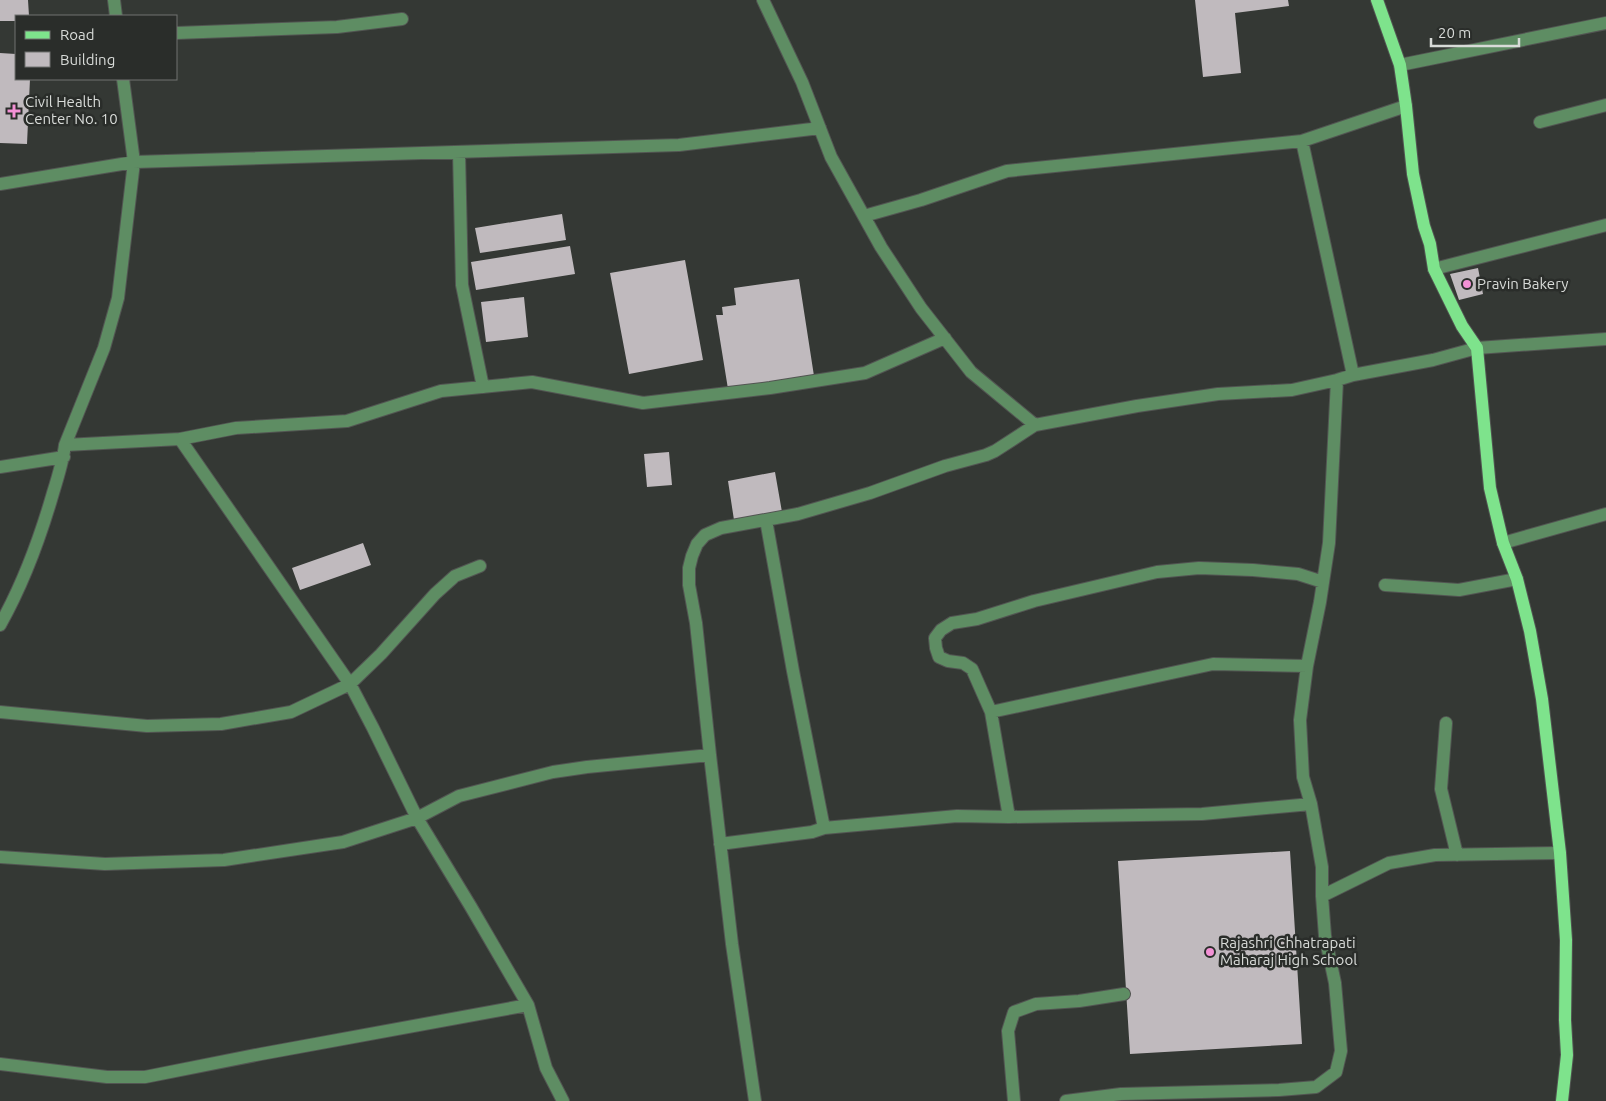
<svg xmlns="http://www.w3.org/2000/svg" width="1606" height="1101" viewBox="0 0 1606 1101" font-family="Ubuntu,sans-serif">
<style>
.building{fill:#c0babe}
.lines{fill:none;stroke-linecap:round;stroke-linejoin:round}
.minor-casing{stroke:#525552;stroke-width:14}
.major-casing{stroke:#525552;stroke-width:14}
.minor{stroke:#5e8d63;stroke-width:12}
.major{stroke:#7ee38c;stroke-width:12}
.poi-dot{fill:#f391d5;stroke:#2a2d2a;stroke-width:2}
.labels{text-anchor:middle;stroke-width:5;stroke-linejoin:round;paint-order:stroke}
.poi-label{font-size:15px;fill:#d8dbd8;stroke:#2a2d2a;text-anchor:start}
</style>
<rect width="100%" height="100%" fill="#343834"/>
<!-- building -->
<path class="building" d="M 0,0 L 28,0 L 29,16 L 16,16 L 16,21 L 0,21 Z
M 1195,0 L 1288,0 L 1289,6 L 1235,13 L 1241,73 L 1203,77 Z
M 0,53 L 16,54 L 16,79 L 30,79 L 27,144 L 0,143 Z
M 562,214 L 566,240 L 480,253 L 475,228 Z
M 570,246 L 575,274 L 476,290 L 471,262 Z
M 685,260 L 703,360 L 629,374 L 610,273 Z
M 1478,268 L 1483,294 L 1459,300 L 1450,274 Z
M 799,279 L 814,376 L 728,389 L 716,315 L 723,315 L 722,307 L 736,305 L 734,288 Z
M 524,297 L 528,337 L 486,342 L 481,302 Z
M 669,452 L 672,485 L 647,487 L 644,454 Z
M 775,472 L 782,512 L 734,520 L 728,481 Z
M 363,543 L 371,565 L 300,590 L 292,568 Z
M 1290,851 L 1302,1044 L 1130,1054 L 1118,861 Z"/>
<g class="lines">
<!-- minor casing -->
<g class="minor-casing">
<path id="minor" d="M 114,0 L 116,16
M 763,0 L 802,82 L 831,157 L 881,247 L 921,308 L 971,372 L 1035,425 L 1137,406 L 1218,394 L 1292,390 L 1337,380 L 1353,375 L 1433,360 L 1477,348 L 1606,339
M 176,33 L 337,27 L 402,19
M 1400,65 L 1606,23
M 1540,122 L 1606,105
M 1302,141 L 1353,375
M 459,152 L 462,285 L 483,387
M 0,184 L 134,162 L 679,145 L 820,128
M 864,216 L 921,200 L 1007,171 L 1302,141 L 1406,106
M 1434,269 L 1606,225
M 180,439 L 236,428 L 347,421 L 441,391 L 532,382 L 643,403 L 770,388 L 865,373 L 945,338
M 65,445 L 180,439 L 350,684 L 373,728 L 417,818 L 471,907 L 528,1005 L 546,1068 L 563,1101
M 0,467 L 64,457
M 766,520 L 793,671 L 824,828
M 1503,543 L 1606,514
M 1385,585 L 1459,590 L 1517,579
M 0,625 C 23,584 40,538 53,493 C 58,477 63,461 65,445 L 104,348 L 118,298 L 134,162 L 123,79
M 0,712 L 147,726 L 221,724 L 291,712 L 350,684 L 381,654 L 435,594 L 455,576 L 480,566
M 991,712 L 1213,664 L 1307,666
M 1446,723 L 1441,789 L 1457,855
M 1009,817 L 991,712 L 972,669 L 963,663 L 948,661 L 939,657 L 936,648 L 935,638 L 941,630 L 952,623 L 977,619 L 1034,601 L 1157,572 L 1199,568 L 1253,570 L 1298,574 L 1323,582
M 720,844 L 812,832 L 824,828 L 957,816 L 1009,817 L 1202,814 L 1311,804
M 0,857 L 105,864 L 224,860 L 343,842 L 417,818 L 459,796 L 553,772 L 587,767 L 710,755
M 1322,896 L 1322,867 L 1311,804 L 1303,777 L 1300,720 L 1307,666 L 1320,602 L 1329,543 L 1337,380
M 0,1064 L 107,1077 L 145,1077 L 261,1054 L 528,1005
M 755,1101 L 732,944 L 710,755 L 696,623 L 689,585 L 689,568 L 692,556 L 697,544 L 705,535 L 721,528 L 798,514 L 870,493 L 945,466 L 986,455 L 995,451 L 1035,425
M 1014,1101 L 1008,1031 L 1014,1012 L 1036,1004 L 1079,1001 L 1124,994
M 1066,1101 L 1121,1094 L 1279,1090 L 1316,1087 L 1336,1072 L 1341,1051 L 1335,983 L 1325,936 L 1322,896 L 1389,863 L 1435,855 L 1560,853"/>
</g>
<!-- major casing -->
<g class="major-casing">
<path id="major" d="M 1377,0 L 1400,65 L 1406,106 L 1413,174 L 1424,226 L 1430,244 L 1434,269 L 1462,326 L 1477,348 L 1490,488 L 1503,543 L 1517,579 L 1530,631 L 1542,699 L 1560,853 L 1566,940 L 1565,1020 L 1567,1055 L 1562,1101"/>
</g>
<!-- minor -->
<use href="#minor" class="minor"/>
<!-- major -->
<use href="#major" class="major"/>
</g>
<!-- markers -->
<g class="poi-dot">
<path d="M11.5 103.5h5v5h5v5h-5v5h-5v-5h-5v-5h5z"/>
<circle cx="1467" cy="284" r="5"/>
<circle cx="1210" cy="952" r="5"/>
</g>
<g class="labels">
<!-- poi labels -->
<g class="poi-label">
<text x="25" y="107">Civil Health<tspan x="25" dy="17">Center No. 10</tspan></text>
<text x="1477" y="289">Pravin Bakery</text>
<text x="1220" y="948">Rajashri Chhatrapati<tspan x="1220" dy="17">Maharaj High School</tspan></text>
</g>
</g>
<!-- legend -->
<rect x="15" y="15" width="162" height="65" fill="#2a2d2a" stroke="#707370"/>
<rect x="25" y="31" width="25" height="8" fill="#7ee38c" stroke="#707370"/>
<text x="60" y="40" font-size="15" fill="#d8dbd8">Road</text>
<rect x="25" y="52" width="25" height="15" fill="#c0babe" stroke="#707370"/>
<text x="60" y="65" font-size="15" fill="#d8dbd8">Building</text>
<!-- scale -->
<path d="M1431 38v8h88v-8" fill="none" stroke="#d8dbd8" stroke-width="2.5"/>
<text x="1438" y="38" font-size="15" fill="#d8dbd8" stroke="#2a2d2a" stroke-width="4" paint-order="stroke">20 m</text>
</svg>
